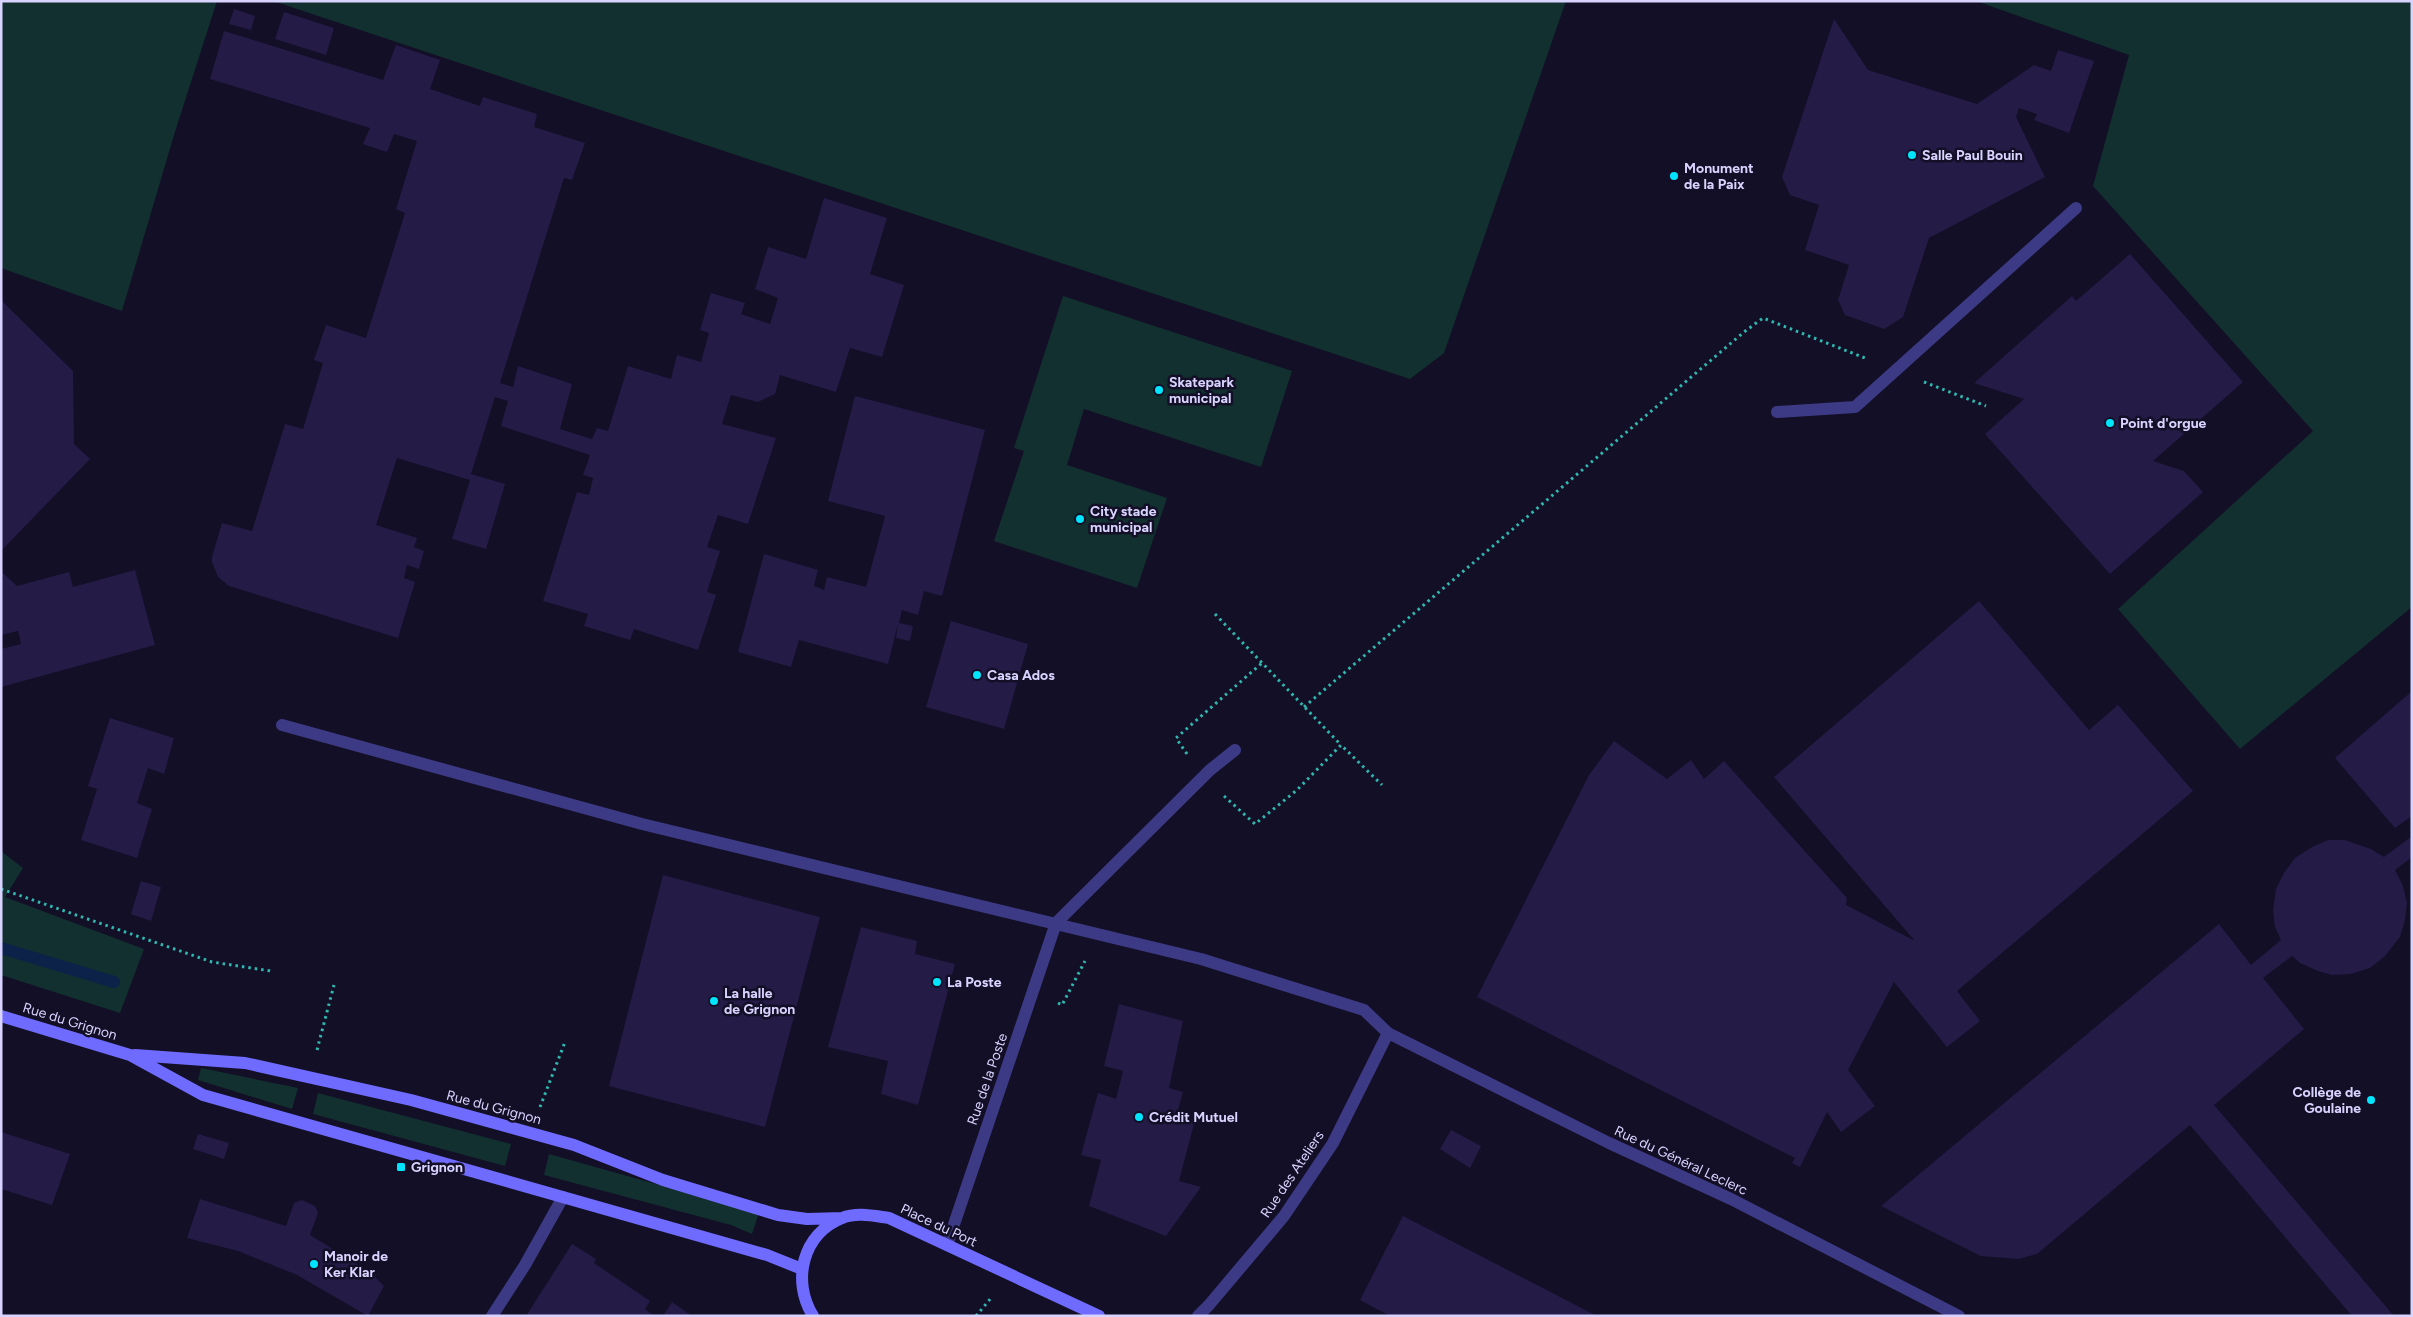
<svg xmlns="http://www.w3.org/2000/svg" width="2413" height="1317" viewBox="0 0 2413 1317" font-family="Figtree,sans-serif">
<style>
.green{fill:#12302f}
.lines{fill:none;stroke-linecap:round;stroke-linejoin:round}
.stream{stroke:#0c2248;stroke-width:12}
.building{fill:#241b47}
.path{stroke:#2fb8b0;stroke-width:3;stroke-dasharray:2.5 4;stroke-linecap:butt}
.lane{stroke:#3d3a85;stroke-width:12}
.street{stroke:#3d3a85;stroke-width:12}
.secondary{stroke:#6f6bff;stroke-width:12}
.poi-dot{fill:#00e5ff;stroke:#130f26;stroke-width:2}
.labels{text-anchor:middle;stroke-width:5;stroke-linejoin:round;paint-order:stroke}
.poi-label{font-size:14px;font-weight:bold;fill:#d9d4ff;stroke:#130f26;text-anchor:start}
.street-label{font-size:14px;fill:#d9d4ff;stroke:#130f26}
</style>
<rect width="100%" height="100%" fill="#130f26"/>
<!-- green -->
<path class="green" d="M 1,1 L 217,1 L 174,135 L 122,311 L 1,268 Z
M 273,1 L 1566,1 L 1444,353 L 1410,379 Z
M 1976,1 L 2412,1 L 2412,607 L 2240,749 L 2118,609 L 2313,431 L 2093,186 L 2129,55 Z
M 1063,296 L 1292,371 L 1261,467 L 1084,409 L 1067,465 L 1167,498 L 1137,588 L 994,541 L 1024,451 L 1014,448 Z
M 1,851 L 23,868 L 5,897 L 144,949 L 120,1013 L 1,975 Z
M 201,1068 L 298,1088 L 292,1109 L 198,1080 Z
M 318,1093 L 511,1144 L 505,1166 L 313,1114 Z
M 549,1154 L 759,1213 L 752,1234 L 731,1225 L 544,1175 Z"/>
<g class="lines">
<!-- stream -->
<path class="stream" d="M 1,948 L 114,982"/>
</g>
<!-- building -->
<path class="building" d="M 234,9 L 255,16 L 251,30 L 229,24 Z
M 284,12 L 334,28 L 326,55 L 275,39 Z
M 1834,19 L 1868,70 L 1977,104 L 2034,65 L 2051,71 L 2058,50 L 2094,61 L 2069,133 L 2034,120 L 2037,114 L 2019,108 L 2016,117 L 2045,177 L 1929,238 L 1903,317 L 1884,329 L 1845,315 L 1838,300 L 1849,265 L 1805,250 L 1819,205 L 1790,195 L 1782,177 Z
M 224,31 L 383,80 L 396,45 L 440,60 L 430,89 L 480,106 L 483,97 L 537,114 L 534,127 L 585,143 L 572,180 L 564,178 L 500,383 L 513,387 L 518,366 L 572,384 L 560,429 L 592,439 L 597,428 L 608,431 L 628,366 L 671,379 L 677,355 L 701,362 L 709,333 L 700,330 L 711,293 L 745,303 L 741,314 L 770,324 L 778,298 L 755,289 L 768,247 L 806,259 L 824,198 L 887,218 L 870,274 L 904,285 L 882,357 L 850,348 L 836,392 L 780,375 L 775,394 L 758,402 L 731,395 L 722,424 L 776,438 L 748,524 L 718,515 L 707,547 L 720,551 L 707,592 L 716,595 L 698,650 L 634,629 L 630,640 L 584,626 L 588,614 L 543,601 L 577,492 L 589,495 L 593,478 L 583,475 L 590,455 L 501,426 L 508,401 L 495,397 L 471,474 L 505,484 L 486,549 L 452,539 L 470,480 L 397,458 L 376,525 L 417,538 L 414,547 L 424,551 L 419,569 L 407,565 L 404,578 L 415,582 L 398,638 L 229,586 L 218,577 L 212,562 L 212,557 L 222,523 L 252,531 L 285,424 L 303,429 L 323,363 L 314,360 L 326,325 L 366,338 L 405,213 L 396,209 L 417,141 L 394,134 L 387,152 L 363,144 L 370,128 L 210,79 Z
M 2130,254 L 2243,382 L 2153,461 L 2184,471 L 2203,492 L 2110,574 L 1985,434 L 2024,399 L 1974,383 L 2072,296 L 2076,301 Z
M 1,300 L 73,371 L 74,444 L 90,459 L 1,551 Z
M 855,396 L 985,430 L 942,596 L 924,591 L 918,615 L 902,610 L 899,623 L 913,626 L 910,641 L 896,638 L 898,624 L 888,664 L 799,640 L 791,667 L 738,652 L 764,554 L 818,570 L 814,586 L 824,590 L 827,577 L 866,587 L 885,516 L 828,501 Z
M 135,570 L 155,645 L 1,687 L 1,649 L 21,644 L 18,631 L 1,635 L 1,571 L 17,586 L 69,572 L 73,587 Z
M 1979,601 L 2089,730 L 2118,705 L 2193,791 L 1957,991 L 1980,1021 L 1947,1047 L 1894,982 L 1848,1070 L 1875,1106 L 1841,1132 L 1827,1112 L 1800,1167 L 1792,1163 L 1795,1158 L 1477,997 L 1589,775 L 1614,741 L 1667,779 L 1691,760 L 1704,779 L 1724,761 L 1847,898 L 1846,905 L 1915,941 L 1774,777 Z
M 951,621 L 1028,644 L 1004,729 L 926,707 Z
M 2412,691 L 2412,816 L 2395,828 L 2335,758 Z
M 110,718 L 174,738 L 164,774 L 148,768 L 137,803 L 152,809 L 137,858 L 81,840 L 97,789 L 88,786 Z
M 2412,836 L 2412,857 L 2395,870 L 2403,886 L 2407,903 L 2405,920 L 2400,937 L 2385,956 L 2370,968 L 2351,974 L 2332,975 L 2318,971 L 2300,963 L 2292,956 L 2263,978 L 2304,1029 L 2214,1105 L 2394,1316 L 2352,1316 L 2190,1125 L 2037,1254 L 2018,1259 L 1981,1256 L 1881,1206 L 2219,924 L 2251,965 L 2281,940 L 2275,927 L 2273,910 L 2276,889 L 2284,873 L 2295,858 L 2312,847 L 2328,840 L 2345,840 L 2371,849 L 2384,857 Z
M 663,875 L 820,917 L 765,1127 L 609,1086 Z
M 141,881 L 161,887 L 151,921 L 131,914 Z
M 861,927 L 917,941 L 915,954 L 955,964 L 918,1105 L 881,1094 L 888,1061 L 828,1047 Z
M 1119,1004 L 1183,1021 L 1169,1088 L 1183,1092 L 1177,1114 L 1195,1120 L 1179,1181 L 1201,1187 L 1166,1236 L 1089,1206 L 1101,1160 L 1081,1155 L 1098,1093 L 1116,1099 L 1123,1071 L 1104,1066 Z
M 1451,1130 L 1481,1146 L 1470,1168 L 1440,1149 Z
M 1,1132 L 70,1154 L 52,1205 L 1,1189 Z
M 198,1134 L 229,1143 L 224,1159 L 193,1149 Z
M 200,1199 L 286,1226 L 294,1203 L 302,1200 L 315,1206 L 318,1213 L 310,1235 L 370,1272 L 384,1286 L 368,1316 L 297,1275 L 238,1251 L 187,1238 Z
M 1403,1216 L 1597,1316 L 1390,1316 L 1360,1300 Z
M 572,1244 L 596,1259 L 594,1263 L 650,1301 L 645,1309 L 654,1316 L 526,1316 Z
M 672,1302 L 692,1316 L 663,1316 Z"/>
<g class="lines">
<!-- path -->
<path class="path" d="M 1924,382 L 1986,406
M 1215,614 L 1341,745
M 1304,707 L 1744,332 L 1763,318 L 1865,358
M 1187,754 L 1176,738 L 1262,663
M 1224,796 L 1255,824 L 1297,790 L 1341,745 L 1382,785
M 1,889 L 212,962 L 271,971
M 1058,1003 L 1062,1005 L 1085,961
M 317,1050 L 334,985
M 540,1107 L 565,1042
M 976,1316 L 991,1298"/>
<!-- lane -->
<path class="lane" d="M 1777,412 L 1855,407 L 2076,208"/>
<!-- street -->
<path class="street" d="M 282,725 L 642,824 L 1201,959 L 1364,1010 L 1388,1033 L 1609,1143 L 1731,1199 L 1959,1316
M 947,1245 L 1056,923 L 1210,770 L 1235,750
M 492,1316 L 525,1265 L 563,1197
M 1198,1316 L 1209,1305 L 1284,1216 L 1333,1143 L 1388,1033"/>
<!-- secondary -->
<path class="secondary" d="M 1,1016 L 130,1055 L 203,1095 L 767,1255 L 802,1269
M 135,1055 L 245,1063 L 411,1100 L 574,1145 L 663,1180 L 778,1215 L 807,1219 L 843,1218
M 813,1316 C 791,1280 803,1234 842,1218 C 857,1212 874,1216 889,1218 L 1099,1316"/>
</g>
<!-- markers -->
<g class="poi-dot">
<circle cx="1912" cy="155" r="5"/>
<circle cx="1674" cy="176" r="5"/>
<circle cx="1159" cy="390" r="5"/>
<circle cx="2110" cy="423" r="5"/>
<circle cx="1080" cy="519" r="5"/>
<circle cx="977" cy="675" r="5"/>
<circle cx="937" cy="982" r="5"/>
<circle cx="714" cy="1001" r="5"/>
<circle cx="2371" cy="1100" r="5"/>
<circle cx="1139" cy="1117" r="5"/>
<rect x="396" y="1162" width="10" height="10" rx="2.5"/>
<circle cx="314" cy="1264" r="5"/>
</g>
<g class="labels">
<!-- poi labels -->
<g class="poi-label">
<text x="1922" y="160">Salle Paul Bouin</text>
<text x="1684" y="173">Monument<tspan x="1684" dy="16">de la Paix</tspan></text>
<text x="1169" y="387">Skatepark<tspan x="1169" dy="16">municipal</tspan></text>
<text x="2120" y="428">Point d'orgue</text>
<text x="1090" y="516">City stade<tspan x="1090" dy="16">municipal</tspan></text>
<text x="987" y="680">Casa Ados</text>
<text x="947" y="987">La Poste</text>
<text x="724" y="998">La halle<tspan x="724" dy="16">de Grignon</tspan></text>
<text x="2361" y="1097" text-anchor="end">Collège de<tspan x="2361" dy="16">Goulaine</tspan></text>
<text x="1149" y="1122">Crédit Mutuel</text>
<text x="411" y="1172">Grignon</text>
<text x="324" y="1261">Manoir de<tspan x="324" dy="16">Ker Klar</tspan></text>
</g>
<!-- street labels -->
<g class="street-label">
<text transform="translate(70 1021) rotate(17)" y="5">Rue du Grignon</text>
<text transform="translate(987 1079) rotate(-71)" y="5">Rue de la Poste</text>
<text transform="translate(494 1107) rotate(15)" y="5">Rue du Grignon</text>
<text transform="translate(1681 1160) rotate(25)" y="5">Rue du Général Leclerc</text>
<text transform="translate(1292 1174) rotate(-56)" y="5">Rue des Ateliers</text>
<text transform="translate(939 1225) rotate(25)" y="5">Place du Port</text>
</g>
</g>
<!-- border -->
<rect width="2413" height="1317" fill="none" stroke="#d9d4ff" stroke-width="5"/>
</svg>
